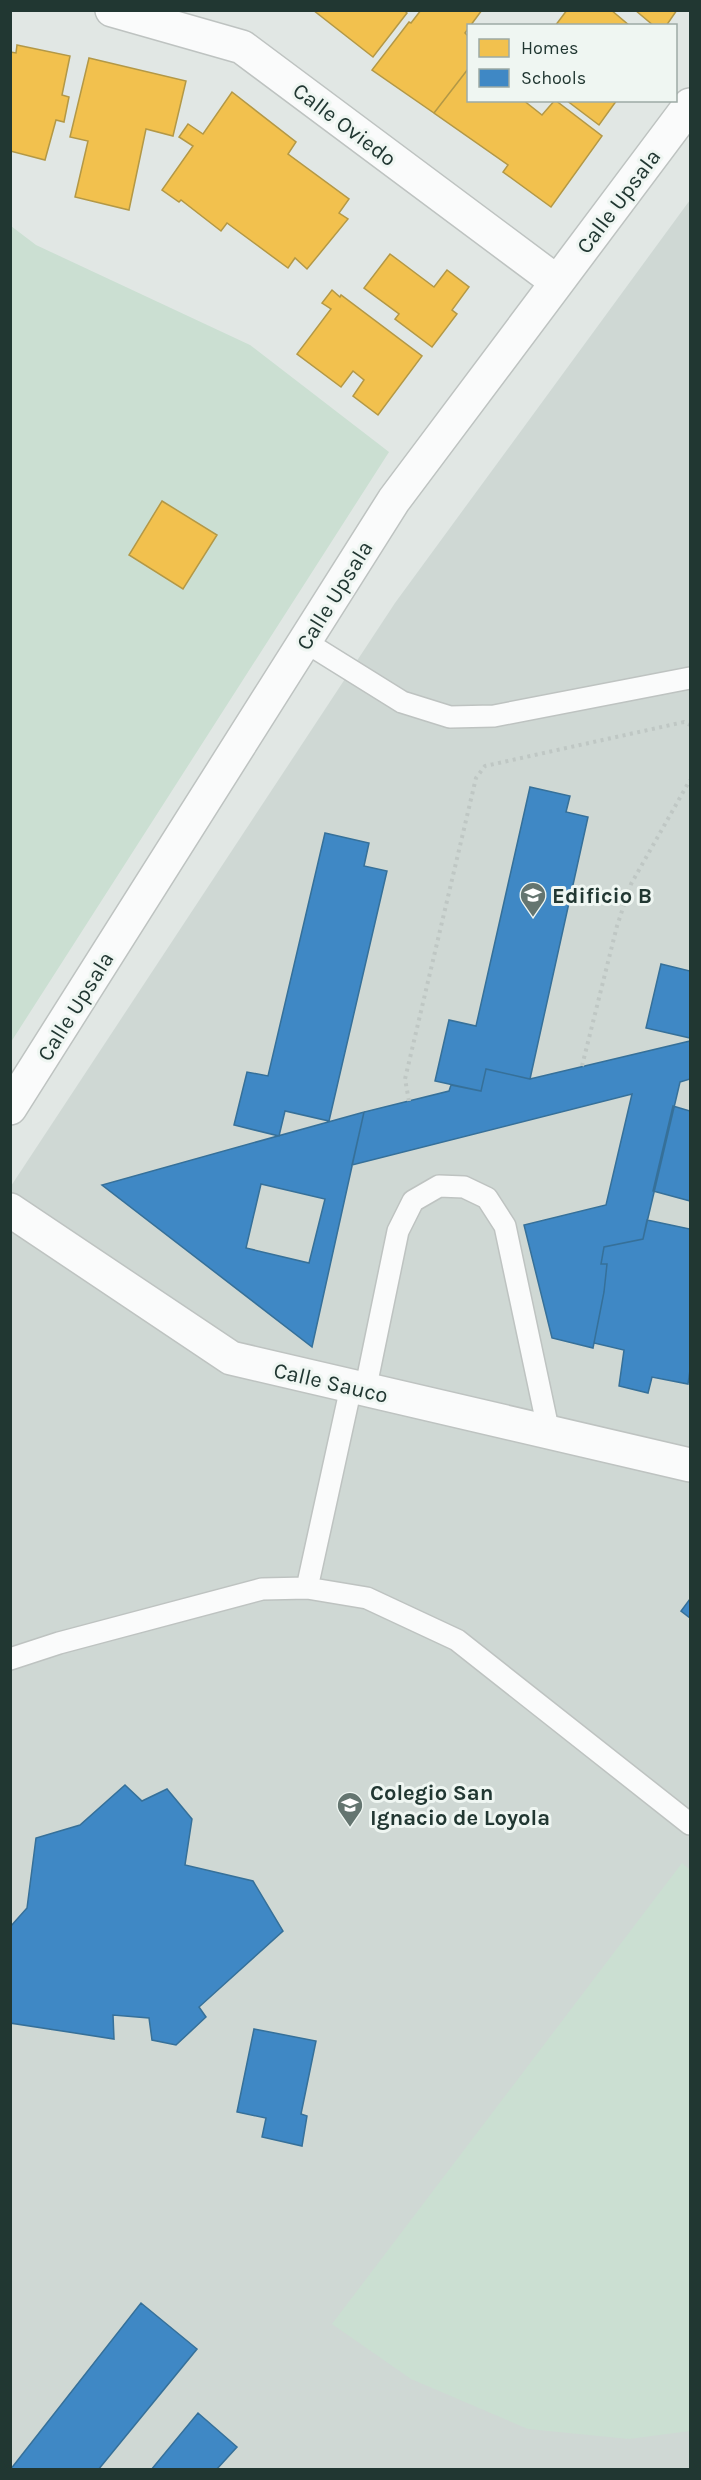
<svg xmlns="http://www.w3.org/2000/svg" width="701" height="2480" viewBox="0 0 701 2480" font-family="Karla,sans-serif">
<style>
.built{fill:#cfd8d4}
.green{fill:#cbdfd2;fill-rule:evenodd}
.homes{fill:#f2c14e;stroke:#b39846;stroke-width:1.5}
.schools{fill:#3f88c5;stroke:#367099;stroke-width:1.5;fill-rule:evenodd}
.lines{fill:none;stroke-linecap:round;stroke-linejoin:round}
.service-casing{stroke:#bec3c1;stroke-width:24}
.minor-casing{stroke:#bec3c1;stroke-width:36}
.path{stroke:#bfc7c4;stroke-width:4;stroke-dasharray:3 4.5;stroke-linecap:butt}
.service{stroke:#fafbfb;stroke-width:21}
.minor{stroke:#fafbfb;stroke-width:33}
.labels{text-anchor:middle;stroke-width:6;stroke-linejoin:round;paint-order:stroke}
.street-label{font-size:22px;fill:#213732;stroke:#eff6f2}
.poi-label{font-size:22px;font-weight:bold;fill:#213732;stroke:#eff6f2;text-anchor:start}
</style>
<rect width="100%" height="100%" fill="#e1e7e4"/>
<!-- built -->
<path class="built" d="M 690,200 L 690,2469 L 11,2470 L 11,1186 L 395,603 Z"/>
<!-- green -->
<path class="green" d="M 11,226 L 36,245 L 250,345 L 389,452 L 11,1042 ZM 162,501 L 217,535 L 183,589 L 129,554 Z
M 682,1863 L 690,1870 L 690,2431 L 629,2439 L 528,2429 L 411,2379 L 332,2324 Z"/>
<!-- homes -->
<path class="homes" d="M 313,10 L 404,10 L 407,13 L 373,57 Z
M 421,10 L 482,10 L 465,33 L 468,36 L 468,69 L 434,113 L 372,70 L 409,22 L 411,23 Z
M 567,10 L 611,10 L 630,26 L 555,26 Z
M 635,10 L 677,10 L 666,26 L 654,26 Z
M 17,45 L 70,56 L 62,95 L 69,97 L 64,122 L 56,120 L 45,160 L 10,151 L 10,52 L 16,53 Z
M 89,58 L 186,81 L 173,136 L 146,129 L 129,210 L 75,197 L 88,141 L 70,137 Z
M 468,69 L 468,100 L 523,100 L 542,115 L 555,100 L 602,136 L 551,207 L 503,172 L 508,165 L 434,113 Z
M 232,92 L 296,142 L 288,154 L 349,199 L 339,213 L 348,219 L 307,269 L 295,258 L 288,268 L 227,223 L 221,231 L 181,200 L 179,202 L 162,190 L 193,146 L 179,137 L 188,124 L 203,134 Z
M 566,100 L 617,100 L 599,125 Z
M 390,254 L 434,287 L 447,270 L 469,287 L 452,310 L 457,314 L 432,347 L 395,319 L 399,314 L 364,288 Z
M 332,290 L 340,297 L 341,295 L 422,356 L 378,415 L 353,396 L 364,380 L 353,371 L 341,387 L 297,354 L 331,309 L 322,303 Z
M 162,501 L 217,535 L 183,589 L 129,555 Z"/>
<!-- schools -->
<path class="schools" d="M 530,787 L 570,796 L 566,812 L 588,817 L 530,1079 L 486,1069 L 481,1091 L 435,1081 L 449,1020 L 476,1026 Z
M 325,833 L 369,843 L 364,866 L 387,871 L 329,1121 L 285,1111 L 279,1136 L 234,1125 L 247,1072 L 268,1076 Z
M 661,964 L 690,971 L 690,1038 L 646,1028 Z
M 690,1041 L 690,1079 L 680,1082 L 643,1239 L 604,1247 L 601,1264 L 607,1264 L 604,1292 L 593,1348 L 552,1338 L 524,1225 L 606,1205 L 632,1094 L 352,1165 L 364,1112 L 449,1091 L 451,1085 L 481,1091 L 486,1069 L 530,1079 Z
M 673,1106 L 690,1111 L 690,1201 L 653,1191 Z
M 364,1112 L 312,1347 L 102,1185 ZM 261,1184 L 325,1199 L 309,1263 L 246,1248 Z
M 647,1220 L 690,1229 L 690,1370 L 688,1384 L 652,1377 L 648,1393 L 619,1386 L 624,1350 L 594,1343 L 604,1292 L 607,1264 L 601,1264 L 604,1247 L 643,1239 Z
M 690,1599 L 690,1618 L 681,1611 Z
M 125,1785 L 142,1801 L 167,1789 L 192,1819 L 185,1865 L 253,1881 L 283,1931 L 199,2007 L 206,2017 L 176,2045 L 152,2040 L 149,2018 L 113,2015 L 114,2039 L 10,2023 L 10,1927 L 27,1908 L 36,1838 L 80,1825 Z
M 254,2029 L 316,2041 L 301,2114 L 307,2116 L 302,2146 L 262,2137 L 266,2118 L 237,2112 Z
M 141,2303 L 197,2349 L 98,2470 L 10,2470 Z
M 198,2413 L 237,2447 L 216,2470 L 151,2470 Z"/>
<g class="lines">
<!-- service casing -->
<g class="service-casing">
<path id="service" d="M 304,641 L 402,702 L 450,717 L 494,716 L 690,678
M 365,1391 L 398,1231 L 413,1201 L 439,1186 L 464,1187 L 487,1198 L 505,1226 L 549,1433
M 307,1588 L 351,1387
M 10,1659 L 59,1643 L 262,1589 L 307,1588 L 367,1598 L 457,1640 L 690,1824"/>
</g>
<!-- minor casing -->
<g class="minor-casing">
<path id="minor" d="M 112,10 L 242,47 L 557,282
M 10,1108 L 394,500 L 690,105
M 10,1210 L 231,1358 L 690,1465"/>
</g>
<!-- path -->
<path class="path" d="M 582,1066 L 617,926 L 631,884 L 690,780
M 409,1101 L 405,1079 L 476,778 L 485,766 L 684,722 L 690,725"/>
<!-- service -->
<use href="#service" class="service"/>
<!-- minor -->
<use href="#minor" class="minor"/>
</g>
<!-- icons -->
<defs>
<g id="school-pin" transform="scale(1.35)"><path d="M0 17L-7.5 6A9.5 9.5 0 1 1 7.5 6Z" fill="#647570" stroke="#eff6f2"/><path d="M0-5L7-2L0 1L-7-2ZM-4 1L0 2.5L4 1V4Q0 6-4 4Z" fill="#fff"/></g>
</defs>
<g fill-rule="evenodd">
<use href="#school-pin" x="533" y="895"/>
<use href="#school-pin" x="350" y="1805"/>
</g>
<g class="labels">
<!-- street labels -->
<g class="street-label">
<text transform="translate(345 124) rotate(37)" y="8">Calle Oviedo</text>
<text transform="translate(618 201) rotate(-53)" y="8">Calle Upsala</text>
<text transform="translate(334 595) rotate(-58)" y="8">Calle Upsala</text>
<text transform="translate(75 1006) rotate(-58)" y="8">Calle Upsala</text>
<text transform="translate(331 1382) rotate(13)" y="8">Calle Sauco</text>
</g>
<!-- poi labels -->
<g class="poi-label">
<text x="552" y="903">Edificio B</text>
<text x="370" y="1800">Colegio San<tspan x="370" dy="25">Ignacio de Loyola</tspan></text>
</g>
</g>
<!-- border -->
<rect width="701" height="2480" fill="none" stroke="#213732" stroke-width="24"/>
<!-- legend -->
<rect x="467" y="24" width="210" height="78" fill="#eff6f2" stroke="#9daaa5" stroke-width="1.5"/>
<rect x="479" y="39" width="30" height="18" fill="#f2c14e" stroke="#9daaa5" stroke-width="1.5"/>
<text x="521" y="54" font-size="18" fill="#213732">Homes</text>
<rect x="479" y="69" width="30" height="18" fill="#3f88c5" stroke="#9daaa5" stroke-width="1.5"/>
<text x="521" y="84" font-size="18" fill="#213732">Schools</text>
</svg>
